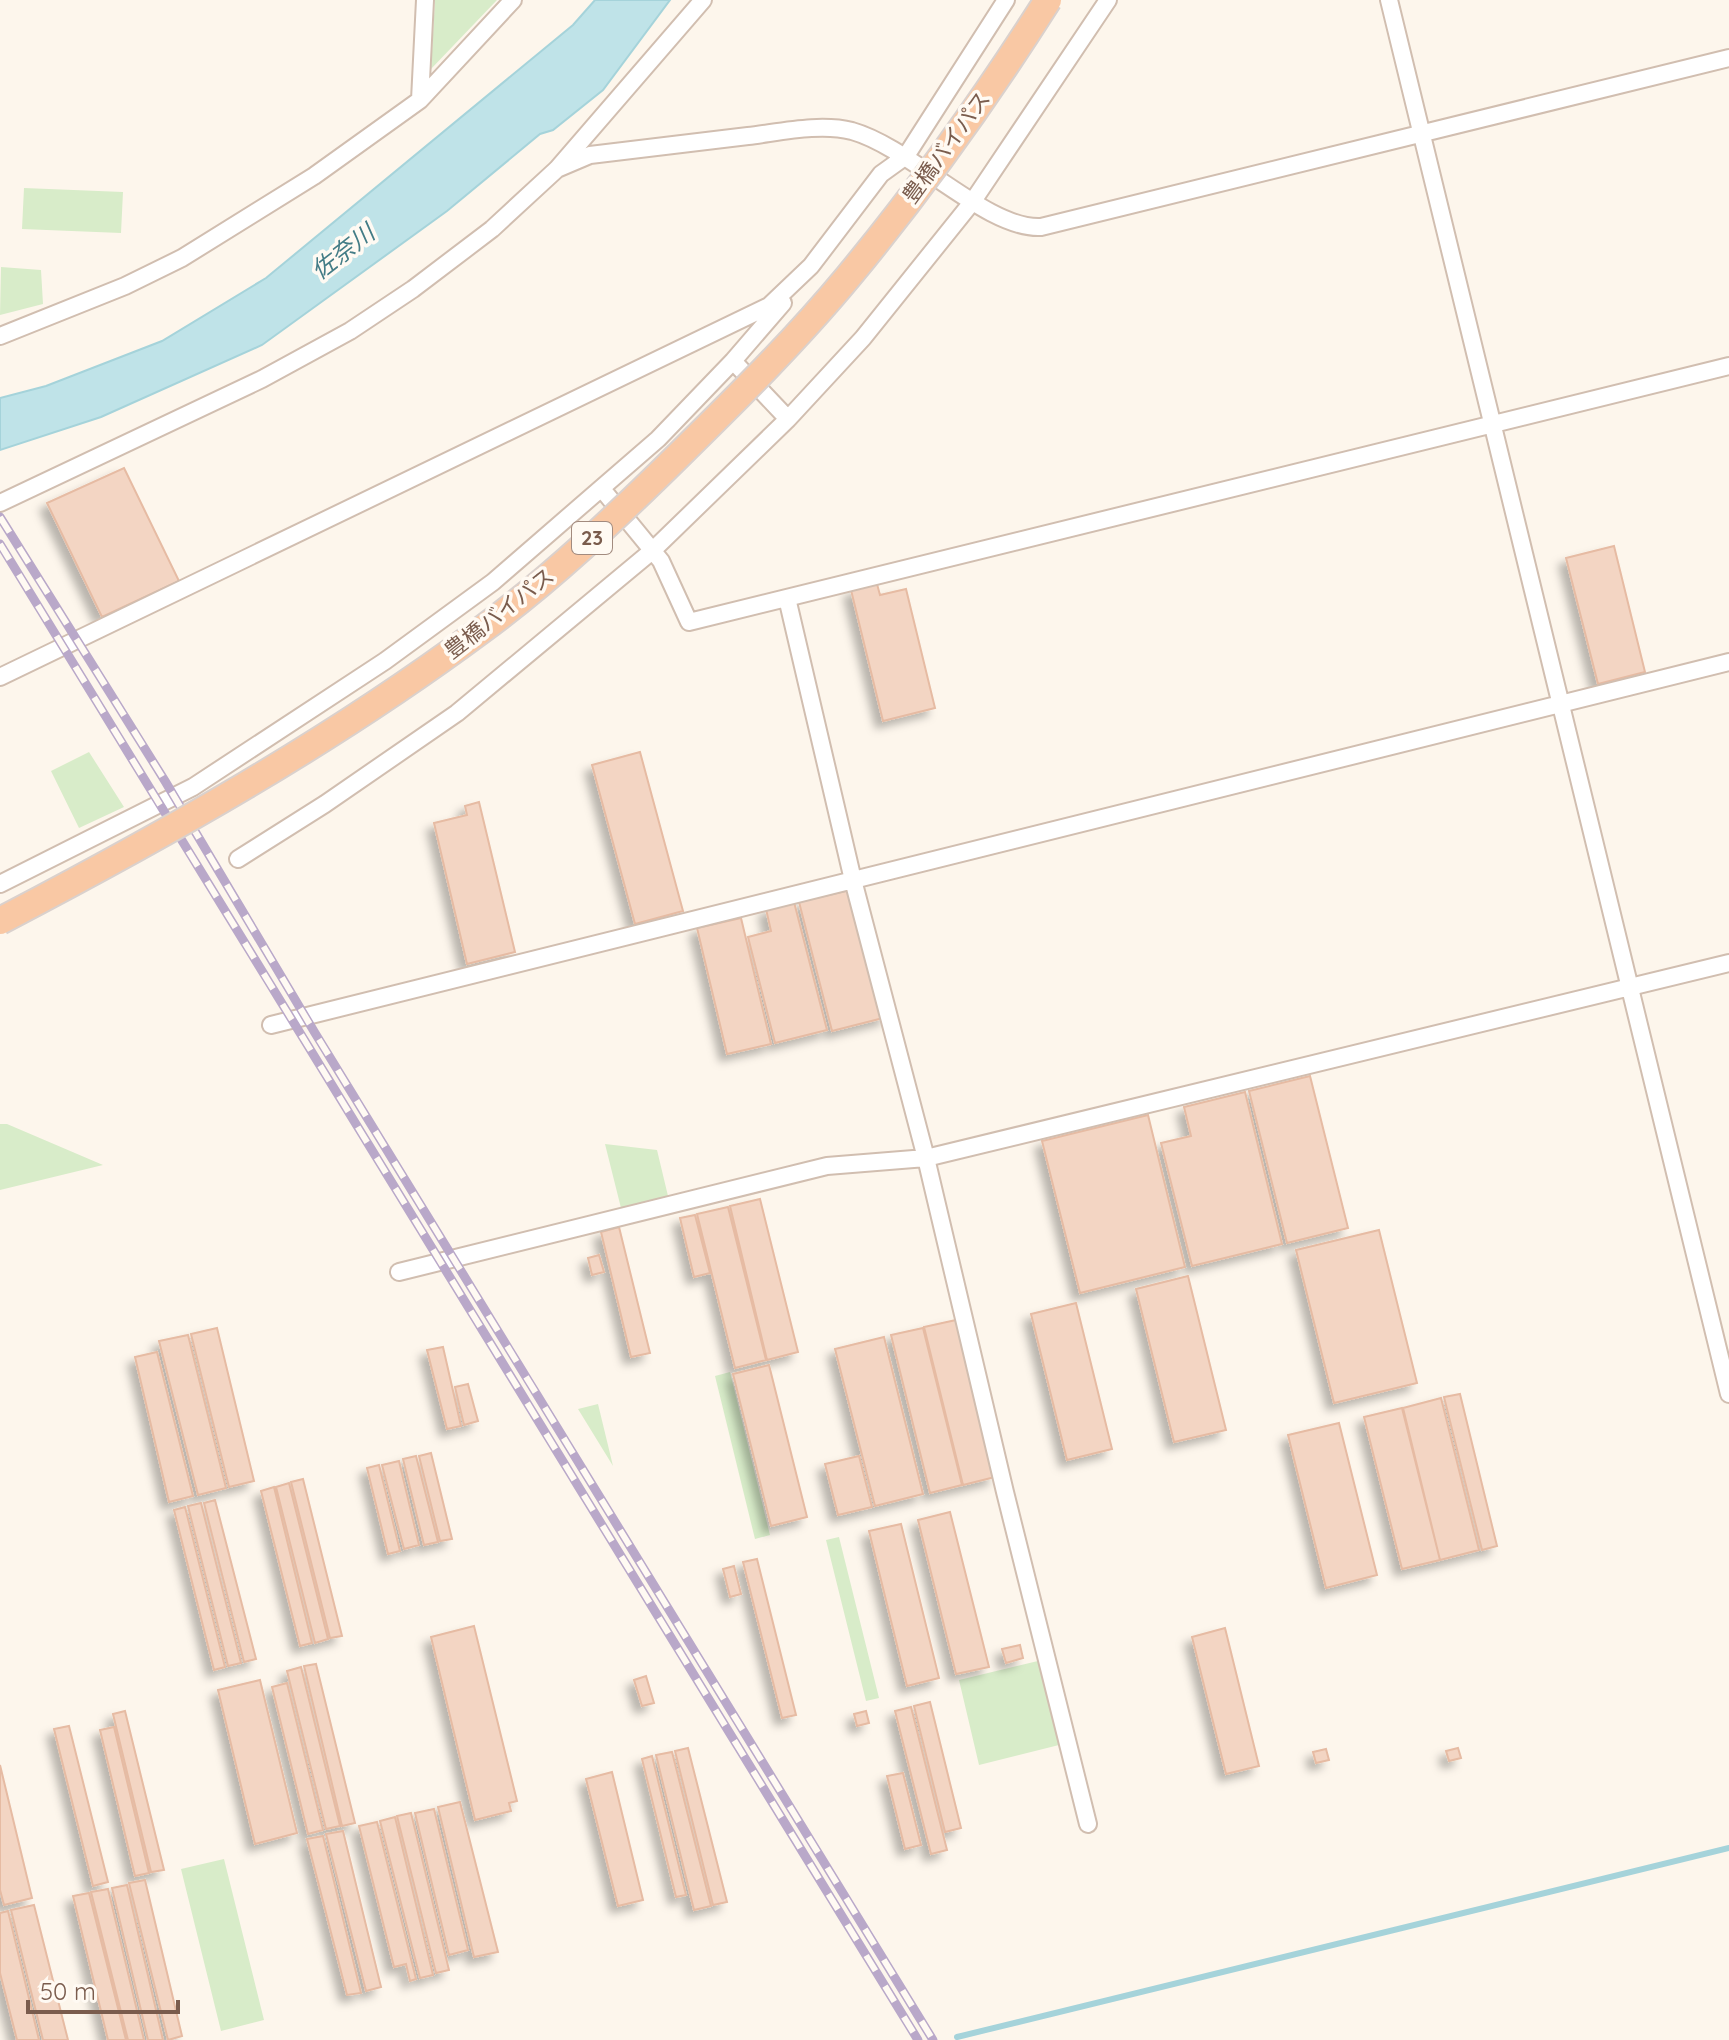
<svg xmlns="http://www.w3.org/2000/svg" width="1729" height="2040" viewBox="0 0 1729 2040" font-family="Quicksand,'Noto Sans JP',sans-serif">
<style>
.green{fill:#d8ecc9}
.water{fill:#bfe3e8;stroke:#a5d3da;stroke-width:2}
.lines{fill:none;stroke-linecap:round;stroke-linejoin:round}
.stream{stroke:#a5d3da;stroke-width:6}
.building{fill:#f3d5c3;stroke:#e6bba3;stroke-width:2;filter:url(#shadow)}
.minor-casing{stroke:#d1beb0;stroke-width:20}
.minor{stroke:#fff;stroke-width:16}
.rail-casing{stroke:#b9a8c9;stroke-width:9}
.rail{stroke:#fffaf3;stroke-width:6;stroke-dasharray:18;stroke-linecap:butt}
.trunk-bridge-casing{stroke:#dad1cd;stroke-width:30;stroke-linecap:butt}
.trunk-bridge{stroke:#f9c8a4;stroke-width:26}
.labels{text-anchor:middle;stroke-width:7;stroke-linejoin:round;paint-order:stroke}
.shield{fill:#fffaf3;stroke:#a28b7f;stroke-width:2}
.shield-label{font-size:20px;font-weight:bold;fill:#7a5c4d}
.street-label{font-size:22px;fill:#7a5c4d;stroke:#fffaf3}
.water-label{font-size:24px;font-style:italic;fill:#437c86;stroke:#fffaf3}
</style>
<defs>
<filter id="shadow"><feDropShadow dx="-7" dy="7" stdDeviation="4" flood-color="#0004"/></filter>
</defs>
<rect width="100%" height="100%" fill="#fdf6ec"/>
<!-- green -->
<path class="green" d="M 435,0 L 497,0 L 431,69 Z
M 24,188 L 123,192 L 121,233 L 22,229 Z
M 1,267 L 41,270 L 43,304 L 0,315 Z
M 89,752 L 124,807 L 79,828 L 51,771 Z
M 0,1124 L 7,1124 L 103,1165 L 0,1190 Z
M 605,1144 L 657,1150 L 668,1196 L 621,1208 Z
M 730,1372 L 770,1535 L 755,1539 L 715,1376 Z
M 598,1404 L 613,1466 L 578,1409 Z
M 839,1537 L 879,1698 L 866,1701 L 826,1540 Z
M 1042,1660 L 1063,1744 L 979,1765 L 959,1680 Z
M 224,1859 L 264,2020 L 221,2031 L 181,1869 Z"/>
<!-- water -->
<path class="water" d="M 595,0 L 670,0 L 603,90 L 553,130 L 540,134 L 447,211 L 262,345 L 101,417 L 0,450 L 0,398 L 46,386 L 162,341 L 266,278 L 573,25 Z"/>
<g class="lines">
<!-- stream -->
<path class="stream" d="M 957,2037 L 1729,1848"/>
</g>
<!-- building -->
<path class="building" d="M 124,468 L 179,581 L 102,617 L 47,503 Z
M 1614,546 L 1645,672 L 1598,684 L 1566,558 Z
M 877,584 L 880,595 L 906,589 L 935,708 L 883,721 L 851,590 Z
M 640,752 L 683,911 L 635,924 L 592,765 Z
M 479,802 L 515,952 L 467,964 L 434,823 L 467,815 L 465,806 Z
M 854,889 L 887,1017 L 832,1031 L 799,902 Z
M 794,902 L 827,1030 L 775,1043 L 748,937 L 771,931 L 766,909 Z
M 741,918 L 771,1044 L 727,1054 L 697,928 Z
M 1310,1076 L 1348,1228 L 1287,1243 L 1249,1091 Z
M 1245,1092 L 1282,1244 L 1192,1266 L 1161,1143 L 1191,1136 L 1184,1107 Z
M 1148,1115 L 1185,1267 L 1080,1293 L 1042,1141 Z
M 760,1199 L 798,1352 L 767,1360 L 730,1206 Z
M 728,1207 L 766,1360 L 735,1368 L 697,1214 Z
M 695,1215 L 710,1273 L 694,1277 L 680,1218 Z
M 619,1227 L 650,1353 L 631,1357 L 601,1232 Z
M 1379,1230 L 1417,1383 L 1334,1403 L 1296,1250 Z
M 599,1255 L 604,1272 L 592,1275 L 588,1258 Z
M 1188,1276 L 1226,1430 L 1174,1442 L 1136,1289 Z
M 1076,1303 L 1112,1449 L 1067,1460 L 1031,1314 Z
M 956,1320 L 995,1477 L 963,1485 L 924,1327 Z
M 217,1328 L 254,1481 L 229,1487 L 191,1334 Z
M 923,1328 L 962,1485 L 930,1493 L 891,1335 Z
M 188,1335 L 226,1488 L 198,1495 L 159,1341 Z
M 884,1337 L 923,1494 L 875,1506 L 835,1349 Z
M 443,1347 L 461,1426 L 447,1429 L 427,1350 Z
M 157,1352 L 193,1496 L 169,1502 L 135,1357 Z
M 769,1365 L 807,1517 L 771,1526 L 733,1374 Z
M 468,1384 L 478,1421 L 464,1425 L 455,1387 Z
M 1460,1394 L 1497,1546 L 1482,1550 L 1444,1397 Z
M 1441,1398 L 1479,1550 L 1440,1560 L 1403,1408 Z
M 1402,1408 L 1440,1560 L 1402,1569 L 1364,1417 Z
M 1339,1423 L 1377,1575 L 1326,1588 L 1288,1435 Z
M 431,1453 L 452,1539 L 440,1541 L 419,1456 Z
M 416,1456 L 438,1542 L 424,1545 L 403,1459 Z
M 859,1456 L 872,1507 L 838,1515 L 825,1464 Z
M 399,1461 L 419,1545 L 404,1549 L 382,1465 Z
M 379,1465 L 400,1551 L 388,1554 L 367,1468 Z
M 303,1479 L 342,1636 L 330,1638 L 291,1482 Z
M 289,1483 L 328,1639 L 315,1643 L 276,1487 Z
M 274,1487 L 312,1643 L 300,1646 L 261,1491 Z
M 215,1500 L 256,1659 L 244,1662 L 204,1503 Z
M 201,1503 L 241,1663 L 228,1666 L 188,1506 Z
M 185,1507 L 225,1667 L 214,1670 L 174,1510 Z
M 950,1512 L 989,1667 L 956,1674 L 918,1520 Z
M 901,1524 L 939,1678 L 907,1686 L 869,1531 Z
M 757,1559 L 796,1715 L 782,1718 L 743,1562 Z
M 734,1566 L 741,1594 L 730,1597 L 723,1569 Z
M 474,1626 L 517,1801 L 509,1803 L 511,1811 L 475,1820 L 431,1637 Z
M 1225,1628 L 1259,1766 L 1226,1774 L 1192,1637 Z
M 1020,1645 L 1023,1658 L 1006,1663 L 1002,1649 Z
M 316,1664 L 355,1823 L 342,1826 L 304,1666 Z
M 301,1667 L 340,1826 L 326,1829 L 287,1671 Z
M 646,1676 L 654,1703 L 642,1706 L 634,1680 Z
M 260,1680 L 297,1833 L 255,1844 L 218,1690 Z
M 287,1683 L 323,1830 L 308,1834 L 272,1687 Z
M 930,1702 L 961,1828 L 945,1832 L 914,1706 Z
M 911,1707 L 947,1850 L 931,1854 L 895,1711 Z
M 125,1711 L 164,1870 L 151,1872 L 113,1714 Z
M 866,1711 L 869,1723 L 857,1726 L 854,1714 Z
M 69,1726 L 108,1882 L 93,1886 L 54,1729 Z
M 114,1727 L 149,1873 L 135,1876 L 100,1730 Z
M 688,1748 L 727,1902 L 713,1905 L 675,1751 Z
M 1458,1748 L 1461,1758 L 1449,1761 L 1446,1751 Z
M 1326,1749 L 1329,1760 L 1316,1763 L 1313,1752 Z
M 672,1752 L 711,1906 L 694,1910 L 656,1755 Z
M 652,1756 L 686,1895 L 676,1897 L 642,1759 Z
M 0,1765 L 32,1898 L 4,1905 L 0,1890 Z
M 612,1772 L 643,1900 L 618,1906 L 586,1779 Z
M 903,1773 L 921,1845 L 905,1849 L 887,1776 Z
M 460,1802 L 498,1952 L 474,1957 L 438,1807 Z
M 434,1809 L 468,1950 L 449,1955 L 415,1813 Z
M 411,1813 L 449,1970 L 436,1973 L 397,1816 Z
M 395,1817 L 433,1975 L 420,1978 L 380,1821 Z
M 377,1822 L 416,1979 L 410,1981 L 406,1964 L 394,1967 L 359,1826 Z
M 343,1831 L 381,1987 L 366,1991 L 326,1834 Z
M 323,1836 L 361,1993 L 347,1995 L 307,1839 Z
M 145,1880 L 182,2036 L 168,2040 L 129,1883 Z
M 127,1885 L 163,2040 L 148,2040 L 112,1888 Z
M 108,1889 L 144,2040 L 128,2040 L 91,1892 Z
M 89,1893 L 126,2040 L 108,2040 L 73,1896 Z
M 34,1905 L 68,2040 L 43,2040 L 11,1910 Z
M 8,1911 L 39,2040 L 17,2040 L 0,1973 L 0,1913 Z"/>
<g class="lines">
<!-- minor casing -->
<g class="minor-casing">
<path id="minor" d="M 1389,0 L 1729,1394
M 420,100 L 425,0
M 557,169 L 590,155 C 643,149 695,142 748,136 C 781,132 820,123 852,131 C 912,148 987,230 1041,227 L 1729,58
M 0,336 L 125,286 L 182,258 L 314,176 L 420,100 L 513,0
M 788,419 L 863,338 L 973,201 L 1108,0
M 602,489 L 661,561 L 689,622 L 1729,366
M 0,503 L 262,379 L 350,331 L 413,289 L 492,229 L 557,169 L 703,0
M 787,598 L 853,880 L 926,1158 L 1005,1492 L 1088,1824
M 0,677 L 769,306 L 811,266 L 881,174 L 906,156 L 1006,0
M 238,859 L 325,804 L 457,713 L 652,551 L 788,419 L 733,361
M 0,884 L 193,787 L 385,661 L 493,582 L 658,439 L 733,361 L 783,303
M 271,1025 L 1729,662
M 399,1272 L 827,1166 L 926,1158 L 1729,963"/>
</g>
<!-- minor -->
<use href="#minor" class="minor"/>
<!-- rail casing -->
<g class="rail-casing">
<path id="rail" d="M 0,517 L 165,781 L 315,1033 L 933,2040
M 0,544 L 918,2040"/>
</g>
<!-- rail -->
<use href="#rail" class="rail"/>
<!-- trunk-bridge casing -->
<g class="trunk-bridge-casing">
<path id="trunk-bridge" d="M 0,921 C 166,834 329,743 480,631 C 551,579 615,518 677,457 C 736,399 795,341 848,277 C 921,189 987,96 1048,0"/>
</g>
<!-- trunk-bridge -->
<use href="#trunk-bridge" class="trunk-bridge"/>
</g>
<g class="labels">
<!-- shield labels -->
<rect class="shield" x="572" y="522" width="40" height="32" rx="6"/>
<g class="shield-label">
<text x="592" y="545">23</text>
</g>
<!-- street labels -->
<g class="street-label">
<text transform="translate(946 147) rotate(-54)" y="8">豊橋バイパス</text>
<text transform="translate(499 613) rotate(-38)" y="8">豊橋バイパス</text>
</g>
<!-- water labels -->
<g class="water-label">
<text transform="translate(343 252) rotate(-38)" y="8">佐奈川</text>
</g>
</g>
<!-- scale -->
<path d="M28 2000v12h150v-12" fill="none" stroke="#7a5c4d" stroke-width="4"/>
<text x="40" y="2000" font-size="24" fill="#7a5c4d" stroke="#fffaf3" stroke-width="6" paint-order="stroke">50 m</text>
</svg>
